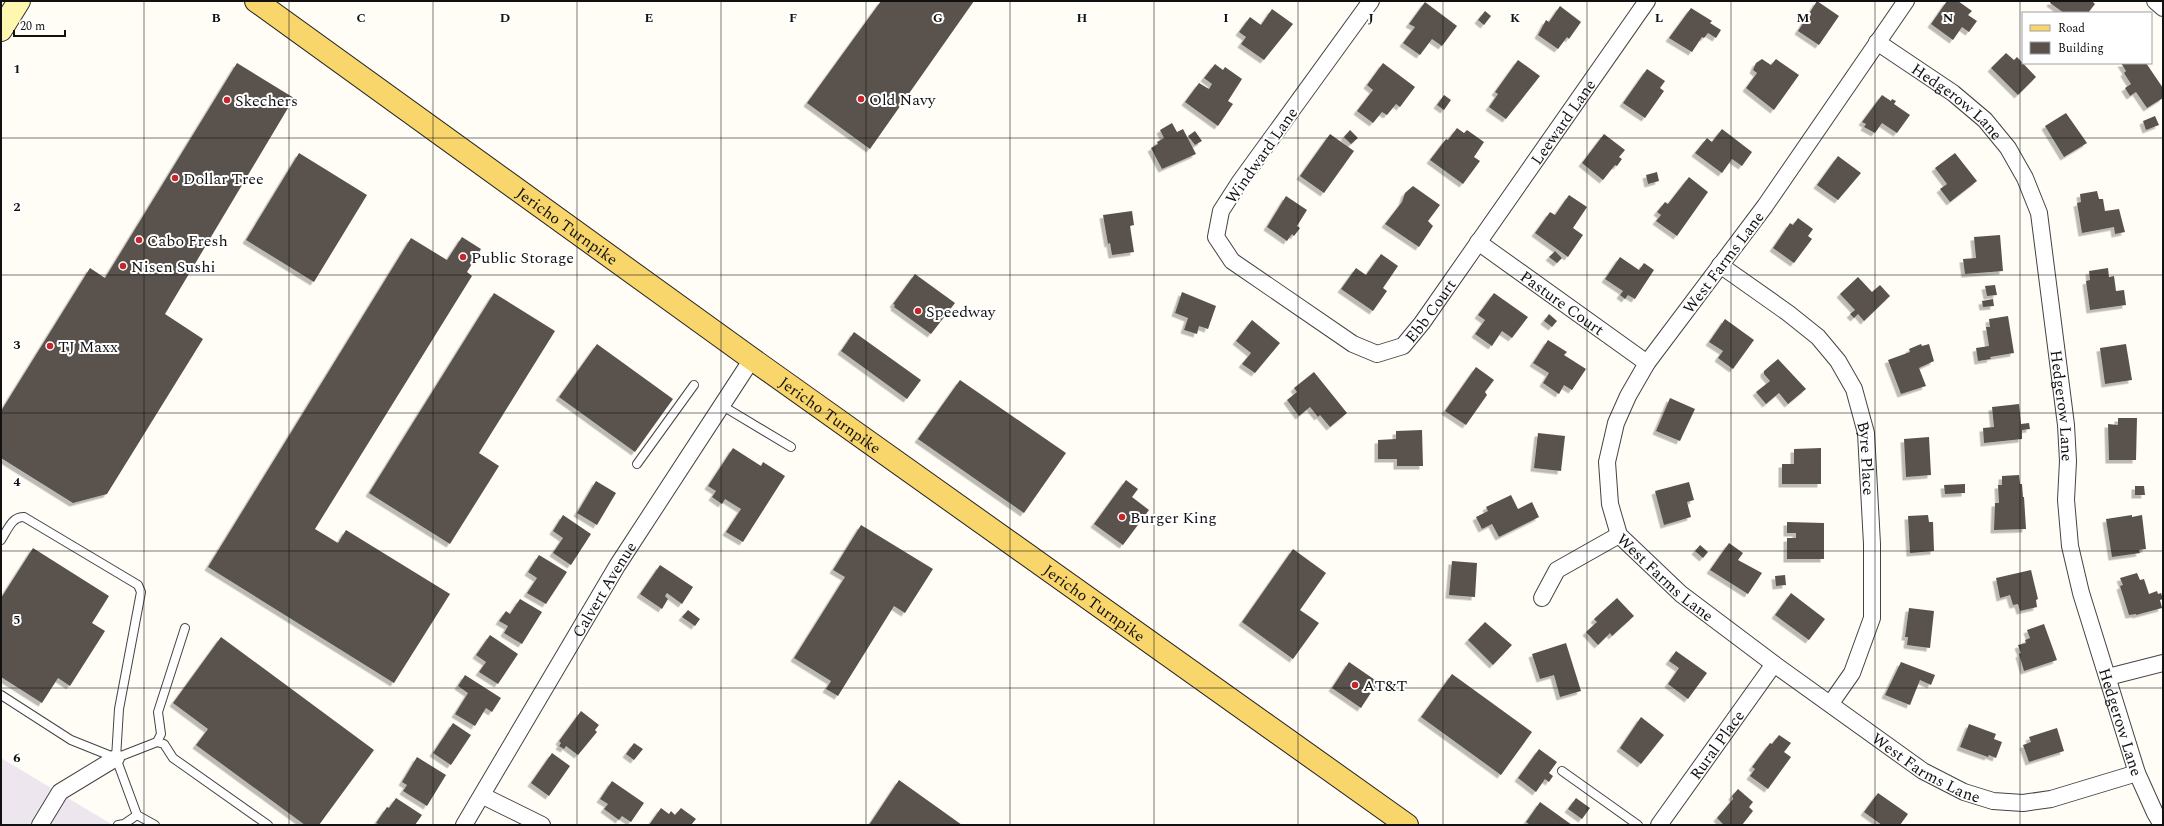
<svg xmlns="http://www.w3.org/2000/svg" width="2164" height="826" viewBox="0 0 2164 826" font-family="Spectral,serif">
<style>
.industrial{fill:#eee6ef}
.building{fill:#5a524d;filter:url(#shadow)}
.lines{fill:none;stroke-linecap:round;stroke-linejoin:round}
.service-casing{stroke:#444;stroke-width:10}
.minor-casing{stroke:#444;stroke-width:18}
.secondary-casing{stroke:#333;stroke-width:24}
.primary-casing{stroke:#222;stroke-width:24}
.service{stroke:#fff;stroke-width:8}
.minor{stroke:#fff;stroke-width:16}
.secondary{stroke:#fff6b0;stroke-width:22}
.primary{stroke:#f9d66b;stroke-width:22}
.grid{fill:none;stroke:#111;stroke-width:1;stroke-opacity:0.55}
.poi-dot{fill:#c4262e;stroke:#fff;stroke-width:1.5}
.labels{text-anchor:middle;stroke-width:4;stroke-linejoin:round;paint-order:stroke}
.poi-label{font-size:16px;fill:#111;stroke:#fff;text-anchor:start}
.street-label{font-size:16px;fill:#111;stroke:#fff}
.grid-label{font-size:13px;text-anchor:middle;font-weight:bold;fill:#111;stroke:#fff;stroke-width:4;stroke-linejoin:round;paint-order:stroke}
</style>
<defs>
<filter id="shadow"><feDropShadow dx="-3.5" dy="3.5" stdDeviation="0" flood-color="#0004"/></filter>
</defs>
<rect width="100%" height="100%" fill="#fffdf5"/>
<!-- industrial -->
<path class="industrial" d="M 1,758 L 113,825 L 1,825 Z"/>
<!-- building -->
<path class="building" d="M 881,1 L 974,1 L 870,149 L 807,103 Z
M 1817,1 L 1839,16 L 1819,45 L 1798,31 Z
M 1947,1 L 1958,1 L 1972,11 L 1968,15 L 1977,21 L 1969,32 L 1962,27 L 1953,40 L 1931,24 Z
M 2051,1 L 2092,1 L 2095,4 L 2088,13 L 2064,13 L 2050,3 Z
M 1425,2 L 1457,26 L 1442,46 L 1432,39 L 1420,55 L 1403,43 L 1415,27 L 1409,24 Z
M 1560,6 L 1581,22 L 1569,39 L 1567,37 L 1558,49 L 1538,35 L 1546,20 L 1549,22 Z
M 1691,8 L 1712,21 L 1710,23 L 1721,30 L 1716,38 L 1708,33 L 1704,38 L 1702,37 L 1692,52 L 1669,38 Z
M 1272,9 L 1293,24 L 1264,60 L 1241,44 L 1246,37 L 1239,32 L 1250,17 L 1261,25 Z
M 1485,11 L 1491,16 L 1484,25 L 1478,20 Z
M 2006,53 L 2014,60 L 2017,57 L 2036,77 L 2018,95 L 1991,68 Z
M 1762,59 L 1771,65 L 1776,59 L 1799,75 L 1774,110 L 1746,88 L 1757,73 L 1753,70 L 1756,63 Z
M 1518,60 L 1540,76 L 1506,119 L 1489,107 L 1498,94 L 1495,92 Z
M 237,63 L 294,98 L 165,314 L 203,339 L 107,494 L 73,503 L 1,458 L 1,411 L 90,268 L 105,278 Z
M 1383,63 L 1415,87 L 1400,107 L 1396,104 L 1387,115 L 1382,112 L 1373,123 L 1357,111 L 1373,90 L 1367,85 Z
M 2121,63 L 2146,63 L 2163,88 L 2163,98 L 2147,108 L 2136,92 L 2130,96 L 2125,88 L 2131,84 L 2124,73 L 2126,71 Z
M 1215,64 L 1223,70 L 1225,67 L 1242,79 L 1228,101 L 1233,104 L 1218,126 L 1185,102 L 1199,83 L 1209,89 L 1212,84 L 1204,78 Z
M 1647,69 L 1665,81 L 1660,88 L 1664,91 L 1645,118 L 1623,103 Z
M 1444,95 L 1451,100 L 1444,110 L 1437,105 Z
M 1882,95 L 1891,101 L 1892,99 L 1896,101 L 1894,104 L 1910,115 L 1897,133 L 1882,123 L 1875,133 L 1864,127 L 1866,124 L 1862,122 Z
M 2066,113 L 2087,143 L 2064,157 L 2045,126 Z
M 2155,116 L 2159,125 L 2146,130 L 2143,121 Z
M 1172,123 L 1177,132 L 1183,129 L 1196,154 L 1162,169 L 1151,148 L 1158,144 L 1157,142 L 1164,138 L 1160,130 Z
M 1457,128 L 1464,133 L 1467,130 L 1484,142 L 1474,157 L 1480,161 L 1463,184 L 1430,160 L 1446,139 L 1448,140 Z
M 1722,129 L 1752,152 L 1742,166 L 1732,159 L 1722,173 L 1695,153 L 1707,138 L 1712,142 Z
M 1350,130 L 1358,138 L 1351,144 L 1344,137 Z
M 1195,131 L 1202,141 L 1195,145 L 1188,136 Z
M 1330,134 L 1354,151 L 1324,193 L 1300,176 Z
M 1604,134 L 1625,150 L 1619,157 L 1622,159 L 1617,166 L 1615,165 L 1603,180 L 1582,163 Z
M 299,153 L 367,195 L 314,282 L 246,240 Z
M 1955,153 L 1977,181 L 1950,202 L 1940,189 L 1947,184 L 1935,168 Z
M 1838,156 L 1861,173 L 1838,200 L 1817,185 Z
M 1657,172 L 1659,181 L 1648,184 L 1646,175 Z
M 1689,177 L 1708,192 L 1677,236 L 1656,221 L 1661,215 L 1657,212 L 1665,202 L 1668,204 Z
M 1413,186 L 1440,205 L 1428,221 L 1433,226 L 1419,247 L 1385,224 L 1402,202 L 1405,193 Z
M 2097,191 L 2099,199 L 2103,199 L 2105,211 L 2119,209 L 2125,232 L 2115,234 L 2114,227 L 2082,233 L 2077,203 L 2081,202 L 2080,194 Z
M 1569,195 L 1587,207 L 1573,228 L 1583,235 L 1568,257 L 1535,233 L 1550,212 L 1555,215 Z
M 1286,196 L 1307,210 L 1297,226 L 1300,228 L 1294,236 L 1292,234 L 1287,241 L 1267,227 Z
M 1132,211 L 1134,225 L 1130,226 L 1134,252 L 1112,255 L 1110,243 L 1108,244 L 1103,215 Z
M 1798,218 L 1813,229 L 1808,236 L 1812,239 L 1794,263 L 1773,248 L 1790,223 L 1793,225 Z
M 2000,235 L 2003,271 L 1965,274 L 1963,259 L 1976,258 L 1974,237 Z
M 462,237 L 481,249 L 467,272 L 472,276 L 315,529 L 338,543 L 346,530 L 450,594 L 394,683 L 208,567 L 411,238 L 447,260 Z
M 1555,251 L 1562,258 L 1557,263 L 1549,257 Z
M 1381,254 L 1398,266 L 1383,288 L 1387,291 L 1373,311 L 1341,289 L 1356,268 L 1366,275 Z
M 1620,257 L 1639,270 L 1644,263 L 1654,270 L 1635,299 L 1628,295 L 1625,299 L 1620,295 L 1623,291 L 1605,279 Z
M 2108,268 L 2109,277 L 2114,276 L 2116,291 L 2124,290 L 2126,305 L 2090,310 L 2086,281 L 2090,280 L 2089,271 Z
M 915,274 L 955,303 L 931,334 L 894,307 L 895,305 L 893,304 Z
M 1858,277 L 1872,292 L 1880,285 L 1890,296 L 1864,321 L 1858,314 L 1854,318 L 1850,314 L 1855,310 L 1840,294 Z
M 1995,285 L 1997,295 L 1987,296 L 1985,286 Z
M 1182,292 L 1216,306 L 1208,329 L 1199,326 L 1197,334 L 1184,330 L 1188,318 L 1175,313 Z
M 494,293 L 555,331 L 479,453 L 499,466 L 450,544 L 369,493 Z
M 1494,293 L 1528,317 L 1512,338 L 1502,331 L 1492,346 L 1475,334 L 1485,320 L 1478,315 Z
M 1993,299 L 1994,306 L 1983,307 L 1982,301 Z
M 1549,314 L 1557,321 L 1552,327 L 1544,321 Z
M 2008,316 L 2014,353 L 1990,357 L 1991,359 L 1978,361 L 1976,348 L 1989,346 L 1986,327 L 1990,327 L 1989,319 Z
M 1725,319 L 1754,340 L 1733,369 L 1718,358 L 1723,351 L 1709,342 Z
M 1252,320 L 1280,343 L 1255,373 L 1242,364 L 1251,353 L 1236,341 Z
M 854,332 L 921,380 L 907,399 L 841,351 Z
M 1548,340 L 1567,352 L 1564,355 L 1586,369 L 1572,390 L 1564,385 L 1559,394 L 1543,383 L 1549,373 L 1533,363 Z
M 597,344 L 673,399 L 635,452 L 559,397 Z
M 1921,344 L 1922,346 L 1929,344 L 1934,361 L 1919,368 L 1926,386 L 1901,394 L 1888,360 L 1910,352 L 1909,349 Z
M 2126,344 L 2132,380 L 2105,384 L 2100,348 Z
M 1778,359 L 1806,389 L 1788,404 L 1779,393 L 1766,404 L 1756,392 L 1770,381 L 1764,374 L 1764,371 Z
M 1476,367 L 1494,380 L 1485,392 L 1487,395 L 1466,425 L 1445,411 Z
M 1314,372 L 1347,413 L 1330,427 L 1320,415 L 1318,417 L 1310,407 L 1299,416 L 1287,400 L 1297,392 L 1294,388 Z
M 960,380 L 1066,453 L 1024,513 L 918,439 Z
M 1670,398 L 1695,409 L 1680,441 L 1656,431 Z
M 2019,404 L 2021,424 L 2029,423 L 2030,429 L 2022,430 L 2022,439 L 1984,443 L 1983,428 L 1994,427 L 1992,407 Z
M 2118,418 L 2137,418 L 2136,460 L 2109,460 L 2108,424 L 2118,425 Z
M 1422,430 L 1423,466 L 1397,466 L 1397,459 L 1378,459 L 1378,440 L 1396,439 L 1396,431 Z
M 1538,433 L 1565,436 L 1561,471 L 1534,468 Z
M 1929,437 L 1931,475 L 1906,477 L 1904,439 Z
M 733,448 L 761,466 L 763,462 L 785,476 L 743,542 L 726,532 L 741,509 L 725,499 L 722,504 L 712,497 L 716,491 L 708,486 Z
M 1821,448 L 1821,484 L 1782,484 L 1782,464 L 1794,464 L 1794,449 Z
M 2019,475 L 2020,484 L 2022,484 L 2023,497 L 2024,497 L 2026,529 L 1994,530 L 1995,503 L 1999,503 L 1998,485 L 2002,485 L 2002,476 Z
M 1126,480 L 1138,489 L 1132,497 L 1149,510 L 1123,545 L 1094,524 Z
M 596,481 L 616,493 L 597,525 L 577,513 Z
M 1689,482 L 1694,500 L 1687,502 L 1691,517 L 1664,525 L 1655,491 Z
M 1965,484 L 1965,493 L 1945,494 L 1944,485 Z
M 2135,486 L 2144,486 L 2145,495 L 2135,495 Z
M 1511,495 L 1518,509 L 1532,502 L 1539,517 L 1499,537 L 1492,524 L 1482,529 L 1476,517 L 1488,511 L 1486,507 Z
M 563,515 L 591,534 L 571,565 L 553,553 L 563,538 L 553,531 Z
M 1928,515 L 1929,522 L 1933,522 L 1934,551 L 1910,553 L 1908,516 Z
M 2132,515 L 2132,517 L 2142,515 L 2146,549 L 2139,550 L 2140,553 L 2112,557 L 2106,519 Z
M 1787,522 L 1824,523 L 1824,559 L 1787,559 L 1787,538 L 1796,538 L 1796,533 L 1787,533 Z
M 861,525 L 933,569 L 905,613 L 894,606 L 838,696 L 826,689 L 831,681 L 794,658 L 845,577 L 833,570 Z
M 1729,543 L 1743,553 L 1738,560 L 1762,573 L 1748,594 L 1710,570 Z
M 1700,545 L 1708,552 L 1703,558 L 1695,551 Z
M 33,548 L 109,596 L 92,623 L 105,631 L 70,686 L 58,678 L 42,703 L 1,677 L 1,598 Z
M 1293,549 L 1326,573 L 1300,610 L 1319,623 L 1293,659 L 1242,622 Z
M 539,555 L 567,572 L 546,604 L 527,593 L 537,578 L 528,572 Z
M 1452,561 L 1477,563 L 1475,597 L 1449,595 Z
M 660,565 L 693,587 L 682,604 L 667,593 L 665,596 L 668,599 L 662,609 L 640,594 Z
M 2031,570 L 2038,599 L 2036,600 L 2037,607 L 2020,611 L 2018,604 L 2013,605 L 2010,595 L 2000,598 L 1996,578 Z
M 2137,573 L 2140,580 L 2144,579 L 2149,594 L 2157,591 L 2158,594 L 2161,593 L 2163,599 L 2160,600 L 2162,608 L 2136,615 L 2136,614 L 2129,615 L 2120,586 L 2123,585 L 2120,578 Z
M 1785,575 L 1786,585 L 1776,586 L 1775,576 Z
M 1791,593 L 1825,619 L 1809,640 L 1775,615 Z
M 1617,598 L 1634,616 L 1612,636 L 1610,633 L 1598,645 L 1586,632 L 1597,622 L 1594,619 Z
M 520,599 L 542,612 L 522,644 L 504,633 L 508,626 L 499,621 L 506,611 L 510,614 Z
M 1909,608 L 1934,611 L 1930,648 L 1907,645 L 1908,637 L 1905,637 Z
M 688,610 L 700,619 L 695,626 L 682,617 Z
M 1485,622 L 1512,645 L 1493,665 L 1468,640 Z
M 2044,624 L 2057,660 L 2024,671 L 2019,654 L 2021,653 L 2018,645 L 2026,643 L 2025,640 L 2030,638 L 2027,630 Z
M 490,635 L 518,654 L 498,684 L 479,672 L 486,662 L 476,655 Z
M 221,637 L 374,750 L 319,825 L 305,825 L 196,745 L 208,729 L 173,703 Z
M 1566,643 L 1581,691 L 1560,697 L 1554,675 L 1540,679 L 1532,654 Z
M 1676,651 L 1707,673 L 1688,699 L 1668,684 L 1679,668 L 1669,661 Z
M 1349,662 L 1378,682 L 1361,708 L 1332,688 Z
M 1901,662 L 1935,675 L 1931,685 L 1920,680 L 1910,705 L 1885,695 Z
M 1452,674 L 1532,732 L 1501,775 L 1421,717 Z
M 465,675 L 501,698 L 492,712 L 486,708 L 475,726 L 455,714 L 468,693 L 458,686 Z
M 581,711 L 599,725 L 595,730 L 597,732 L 578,755 L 566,746 L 564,749 L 559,746 L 561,743 L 559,741 Z
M 1641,717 L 1664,735 L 1641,764 L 1620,748 Z
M 453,723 L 471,735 L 451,765 L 433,753 Z
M 1969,724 L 1996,734 L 1994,739 L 2002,742 L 1996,758 L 1989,755 L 1988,757 L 1960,747 Z
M 2057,728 L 2064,751 L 2029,762 L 2023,745 L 2031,742 L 2029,737 Z
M 1779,735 L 1791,743 L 1784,752 L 1791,757 L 1768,789 L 1750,776 L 1755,769 L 1752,767 L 1770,743 L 1772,744 Z
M 634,743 L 643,749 L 634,760 L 626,754 Z
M 1539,749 L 1557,762 L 1549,773 L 1553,776 L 1549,782 L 1545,779 L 1536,792 L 1518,778 Z
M 552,753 L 570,766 L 549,796 L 531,783 Z
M 417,757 L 446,775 L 427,806 L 403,791 L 407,785 L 402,782 Z
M 899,780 L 962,825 L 869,825 Z
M 612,781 L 644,803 L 631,822 L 622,816 L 619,820 L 604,809 L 608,804 L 600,799 Z
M 1738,789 L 1753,802 L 1749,807 L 1753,811 L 1742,825 L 1724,825 L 1717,818 L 1733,799 L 1732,796 Z
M 1878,793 L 1908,814 L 1900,825 L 1882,825 L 1864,812 Z
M 396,798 L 422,815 L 415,825 L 380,825 L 376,823 L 387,807 L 389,808 Z
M 1576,798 L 1590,808 L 1582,819 L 1568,809 Z
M 1540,802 L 1572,825 L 1530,825 L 1526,822 Z
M 661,808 L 669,814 L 671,811 L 675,815 L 681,808 L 696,819 L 691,825 L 649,825 Z"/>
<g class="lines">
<!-- service casing -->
<g class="service-casing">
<path id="service" d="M 721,405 L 791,447
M 637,464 L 694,385
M 1,540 C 7,531 12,516 24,517 L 138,585 L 141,592 L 119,709 L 116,758 L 137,815 L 155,825
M 1,695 L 71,740 L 116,758 L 157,742 L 161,734 L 158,712 L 185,628
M 157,742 L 164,744 L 173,758 L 268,825
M 1562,771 L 1638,825
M 118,825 L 124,824 L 137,815"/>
</g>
<!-- minor casing -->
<g class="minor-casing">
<g id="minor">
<path id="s1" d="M 1371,1 L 1239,183 L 1221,211 L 1216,237 L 1232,261 L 1353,344 L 1377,354 L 1403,346 L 1422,323 L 1647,1"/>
<path id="s2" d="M 1906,1 L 1765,206 L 1647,363 L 1628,396 L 1616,423 L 1607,462 L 1610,504 L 1619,535 L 1681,594 L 1774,664 L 1923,771 L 1964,792 L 1993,801 L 2023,803 L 2051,799 L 2137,773"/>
<path d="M 2155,1 L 2163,8"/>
<path id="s3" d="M 1877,42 L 1953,93 L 1985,120 L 2008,148 L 2025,178 L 2039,213 L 2066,425 L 2068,461 L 2066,500 L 2070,546 L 2081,593 L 2137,773 L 2155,813 L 2162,825"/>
<path id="s4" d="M 1478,242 L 1647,363"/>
<path id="s5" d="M 1720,265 L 1788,313 L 1818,337 L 1838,361 L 1854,389 L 1866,433 L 1872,544 L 1872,618 L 1852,673 L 1831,703"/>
<path d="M 1542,598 L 1557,570 L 1619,535"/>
<path d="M 2108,677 L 2163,663"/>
<path d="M 483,796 L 542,825"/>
<path d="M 40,825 L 60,792 L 116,758"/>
<path id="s6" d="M 464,825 L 617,566 L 752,359"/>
<path id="s7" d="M 1659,825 L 1774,664"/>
</g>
</g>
<!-- secondary casing -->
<g class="secondary-casing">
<path id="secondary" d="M 1,30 L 19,1"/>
</g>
<!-- primary casing -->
<g class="primary-casing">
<g id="primary">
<path id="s8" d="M 256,1 L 752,359 L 1407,825"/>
</g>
</g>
<!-- service -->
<use href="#service" class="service"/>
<!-- minor -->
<use href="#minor" class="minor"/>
<!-- secondary -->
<use href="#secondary" class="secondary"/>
<!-- primary -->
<use href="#primary" class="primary"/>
</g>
<!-- grid -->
<path class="grid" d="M 144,1 L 144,825M 289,1 L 289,825M 433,1 L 433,825M 577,1 L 577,825M 721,1 L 721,825M 866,1 L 866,825M 1010,1 L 1010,825M 1154,1 L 1154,825M 1298,1 L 1298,825M 1443,1 L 1443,825M 1587,1 L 1587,825M 1731,1 L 1731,825M 1875,1 L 1875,825M 2020,1 L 2020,825M 1,138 L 2163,138M 1,275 L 2163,275M 1,413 L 2163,413M 1,551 L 2163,551M 1,688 L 2163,688"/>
<!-- markers -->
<g class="poi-dot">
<circle cx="861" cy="99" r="4"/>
<circle cx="227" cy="100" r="4"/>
<circle cx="175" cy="178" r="4"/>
<circle cx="139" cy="240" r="4"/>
<circle cx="463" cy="257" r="4"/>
<circle cx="123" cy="266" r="4"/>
<circle cx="918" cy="311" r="4"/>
<circle cx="50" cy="346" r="4"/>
<circle cx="1122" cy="517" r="4"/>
<circle cx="1355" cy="685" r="4"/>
</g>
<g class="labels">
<!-- poi labels -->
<g class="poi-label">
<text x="869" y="105">Old Navy</text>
<text x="235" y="106">Skechers</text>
<text x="183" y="184">Dollar Tree</text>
<text x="147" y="246">Cabo Fresh</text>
<text x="471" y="263">Public Storage</text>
<text x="131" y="272">Nisen Sushi</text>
<text x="926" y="317">Speedway</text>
<text x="58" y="352">TJ Maxx</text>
<text x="1130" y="523">Burger King</text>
<text x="1363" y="691">AT&amp;T</text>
</g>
<!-- street labels -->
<g class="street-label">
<text dy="6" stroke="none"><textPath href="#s3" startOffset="100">Hedgerow Lane</textPath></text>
<text dy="6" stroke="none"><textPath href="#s1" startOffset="789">Leeward Lane</textPath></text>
<text transform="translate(1261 155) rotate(-55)" y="6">Windward Lane</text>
<text dy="6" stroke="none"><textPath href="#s8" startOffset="384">Jericho Turnpike</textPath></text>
<text transform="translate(1723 262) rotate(-53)" y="6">West Farms Lane</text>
<text dy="6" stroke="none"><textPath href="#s4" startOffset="104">Pasture Court</textPath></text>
<text dy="6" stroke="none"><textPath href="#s1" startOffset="558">Ebb Court</textPath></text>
<text dy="6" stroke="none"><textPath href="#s3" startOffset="436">Hedgerow Lane</textPath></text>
<text dy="6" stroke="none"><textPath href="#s8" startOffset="708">Jericho Turnpike</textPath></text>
<text dy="6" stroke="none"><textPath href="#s5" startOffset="256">Byre Place</textPath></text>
<text dy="6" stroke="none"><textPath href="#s2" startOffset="690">West Farms Lane</textPath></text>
<text dy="6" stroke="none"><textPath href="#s6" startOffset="274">Calvert Avenue</textPath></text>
<text dy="6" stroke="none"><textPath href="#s8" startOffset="1032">Jericho Turnpike</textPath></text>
<text dy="6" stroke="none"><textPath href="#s3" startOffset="760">Hedgerow Lane</textPath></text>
<text dy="6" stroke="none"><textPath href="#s7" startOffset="99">Rural Place</textPath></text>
<text dy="6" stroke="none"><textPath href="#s2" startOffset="1014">West Farms Lane</textPath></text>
</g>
</g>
<g class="grid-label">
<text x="216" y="22">B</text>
<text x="361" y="22">C</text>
<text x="505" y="22">D</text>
<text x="649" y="22">E</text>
<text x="793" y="22">F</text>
<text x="938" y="22">G</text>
<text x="1082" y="22">H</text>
<text x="1226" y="22">I</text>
<text x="1371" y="22">J</text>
<text x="1515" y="22">K</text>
<text x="1659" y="22">L</text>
<text x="1803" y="22">M</text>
<text x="1948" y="22">N</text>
<text x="17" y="73">1</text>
<text x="17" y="211">2</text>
<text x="17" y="349">3</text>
<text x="17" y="486">4</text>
<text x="17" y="624">5</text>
<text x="17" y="762">6</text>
</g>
<!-- border -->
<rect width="2164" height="826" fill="none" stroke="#111111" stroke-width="4"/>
<!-- legend -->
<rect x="2022" y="12" width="130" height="52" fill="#ffffff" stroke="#a0a0a0"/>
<rect x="2030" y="25" width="20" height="6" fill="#f9d66b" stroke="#a0a0a0"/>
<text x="2058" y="32" font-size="12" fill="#111111">Road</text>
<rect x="2030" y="42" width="20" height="12" fill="#5a524d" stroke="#a0a0a0"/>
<text x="2058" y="52" font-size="12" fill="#111111">Building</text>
<!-- scale -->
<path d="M14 30v6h51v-6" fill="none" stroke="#111111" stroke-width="2"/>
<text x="20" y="30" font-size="12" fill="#111111" stroke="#ffffff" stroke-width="3" paint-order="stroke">20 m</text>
</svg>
